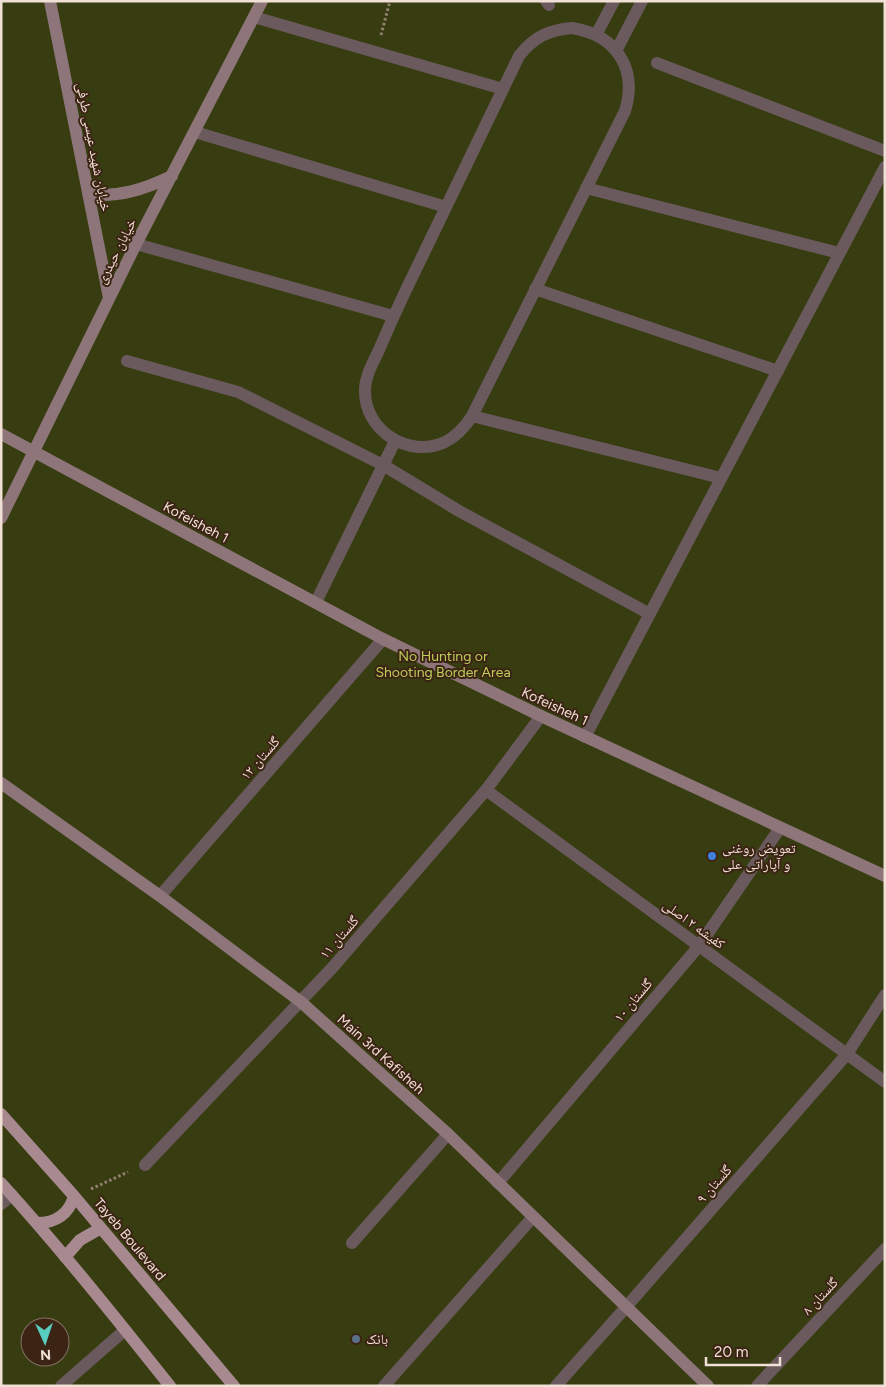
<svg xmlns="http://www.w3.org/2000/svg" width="886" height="1387" viewBox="0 0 886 1387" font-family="Figtree,'Noto Naskh Arabic',sans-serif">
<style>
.green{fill:#373d11;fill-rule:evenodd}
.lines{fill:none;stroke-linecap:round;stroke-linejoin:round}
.path{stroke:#947f72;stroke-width:3;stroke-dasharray:2.5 2.5;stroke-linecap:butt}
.street{stroke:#6a5a5d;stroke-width:12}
.secondary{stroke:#8d7579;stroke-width:12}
.primary{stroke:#a8898f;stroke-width:12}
.shop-dot{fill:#3f7fe0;stroke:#3c2414;stroke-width:2}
.service-dot{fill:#5c6f8a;stroke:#3c2414;stroke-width:2}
.labels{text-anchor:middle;stroke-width:4;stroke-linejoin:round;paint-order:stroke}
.street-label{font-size:14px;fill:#f1e0d6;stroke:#3c2414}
.park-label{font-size:14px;fill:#bdcd59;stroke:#3c2414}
.poi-label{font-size:14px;fill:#f1e0d6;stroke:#3c2414;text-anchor:start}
</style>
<rect width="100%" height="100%" fill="#3c2414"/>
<!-- green -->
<path class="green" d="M 1,1 L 885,1 L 885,1386 L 1,1386 ZM 30,1327 L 60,1327 L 60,1357 L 30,1357 Z"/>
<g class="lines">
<!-- path -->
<path class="path" d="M 381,35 L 390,1
M 91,1189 L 128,1172"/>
<!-- street -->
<path class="street" d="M 546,1 L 549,5
M 254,17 L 503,89
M 572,28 C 616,35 638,68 625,111 L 472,416 C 465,427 457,436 445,442 C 408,459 364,430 365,390 C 365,376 373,363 379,350 C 387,331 396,311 405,292 C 443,213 481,134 519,56 C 534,37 548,30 572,28 Z
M 596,35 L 614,1
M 616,51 L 642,1
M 657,63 L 885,151
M 195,132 L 446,207
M 586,188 L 839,253
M 136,244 L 393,316
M 535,289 L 778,371
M 127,361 L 238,392 L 383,465 L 459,511 L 650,614
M 472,416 L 721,478
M 316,602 L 395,441
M 585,737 L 885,167
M 486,790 L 885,1082
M 160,896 L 383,639
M 145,1165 L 333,967 L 486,790 L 541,716
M 498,1183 L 699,946 L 780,828
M 1,1204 L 12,1195
M 352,1243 L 448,1134
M 61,1386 L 125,1330
M 384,1386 L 533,1217
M 556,1386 L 627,1306 L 847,1054 L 885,995
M 757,1386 L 885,1249"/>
<!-- secondary -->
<path class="secondary" d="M 50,1 L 109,298
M 88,194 C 118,198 145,189 172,176
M 1,434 L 383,639 L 541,716 L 885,876
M 1,518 L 136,244 L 262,1
M 1,783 L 160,896 L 301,1002 L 448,1134 L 708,1386"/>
<!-- primary -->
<path class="primary" d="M 1,1114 L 74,1196 L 234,1386
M 1,1183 C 60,1248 115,1317 170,1386
M 37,1223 C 56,1223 69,1214 74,1196
M 65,1257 L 80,1240 L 101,1228"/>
</g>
<!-- markers -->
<circle class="shop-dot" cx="712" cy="856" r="5"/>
<circle class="service-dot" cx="356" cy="1339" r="5"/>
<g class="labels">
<!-- street labels -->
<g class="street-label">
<text transform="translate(94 147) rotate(79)" y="5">خیابان شهید عیسی طرفی</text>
<text transform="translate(116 251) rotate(-63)" y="5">خیابان حیدری</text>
<text transform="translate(196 522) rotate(28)" y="5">Kofeisheh 1</text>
<text transform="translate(555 706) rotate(25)" y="5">Kofeisheh 1</text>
<text transform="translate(260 758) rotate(-49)" y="5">گلستان ۱۲</text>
<text transform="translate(694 924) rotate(36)" y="5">کفیشه ۲ اصلی</text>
<text transform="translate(339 937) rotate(-49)" y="5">گلستان ۱۱</text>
<text transform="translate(633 1000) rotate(-50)" y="5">گلستان ۱۰</text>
<text transform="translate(381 1054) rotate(42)" y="5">Main 3rd Kafisheh</text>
<text transform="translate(714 1184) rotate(-49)" y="5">گلستان ۹</text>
<text transform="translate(130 1239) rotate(50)" y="5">Tayeb Boulevard</text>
<text transform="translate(820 1296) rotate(-47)" y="5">گلستان ۸</text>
</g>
<!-- park labels -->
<g class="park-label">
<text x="443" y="661">No Hunting or<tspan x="443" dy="16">Shooting Border Area</tspan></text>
</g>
<!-- poi labels -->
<g class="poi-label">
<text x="722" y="853">تعویض روغنی<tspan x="722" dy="16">و آپاراتی علی</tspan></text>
<text x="366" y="1344">بانک</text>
</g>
</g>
<!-- border -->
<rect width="886" height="1387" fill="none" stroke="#f1e0d6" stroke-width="5"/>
<!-- north arrow -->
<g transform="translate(45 1342) rotate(177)"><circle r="24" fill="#3c2414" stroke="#846f62"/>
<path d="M0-4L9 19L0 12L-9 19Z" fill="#58cec0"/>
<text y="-8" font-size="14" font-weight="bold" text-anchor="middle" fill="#f1e0d6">N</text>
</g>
<!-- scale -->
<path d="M706 1357v8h74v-8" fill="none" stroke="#f1e0d6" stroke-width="2.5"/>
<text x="714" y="1357" font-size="15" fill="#f1e0d6" stroke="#3c2414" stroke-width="4" paint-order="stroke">20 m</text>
</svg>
